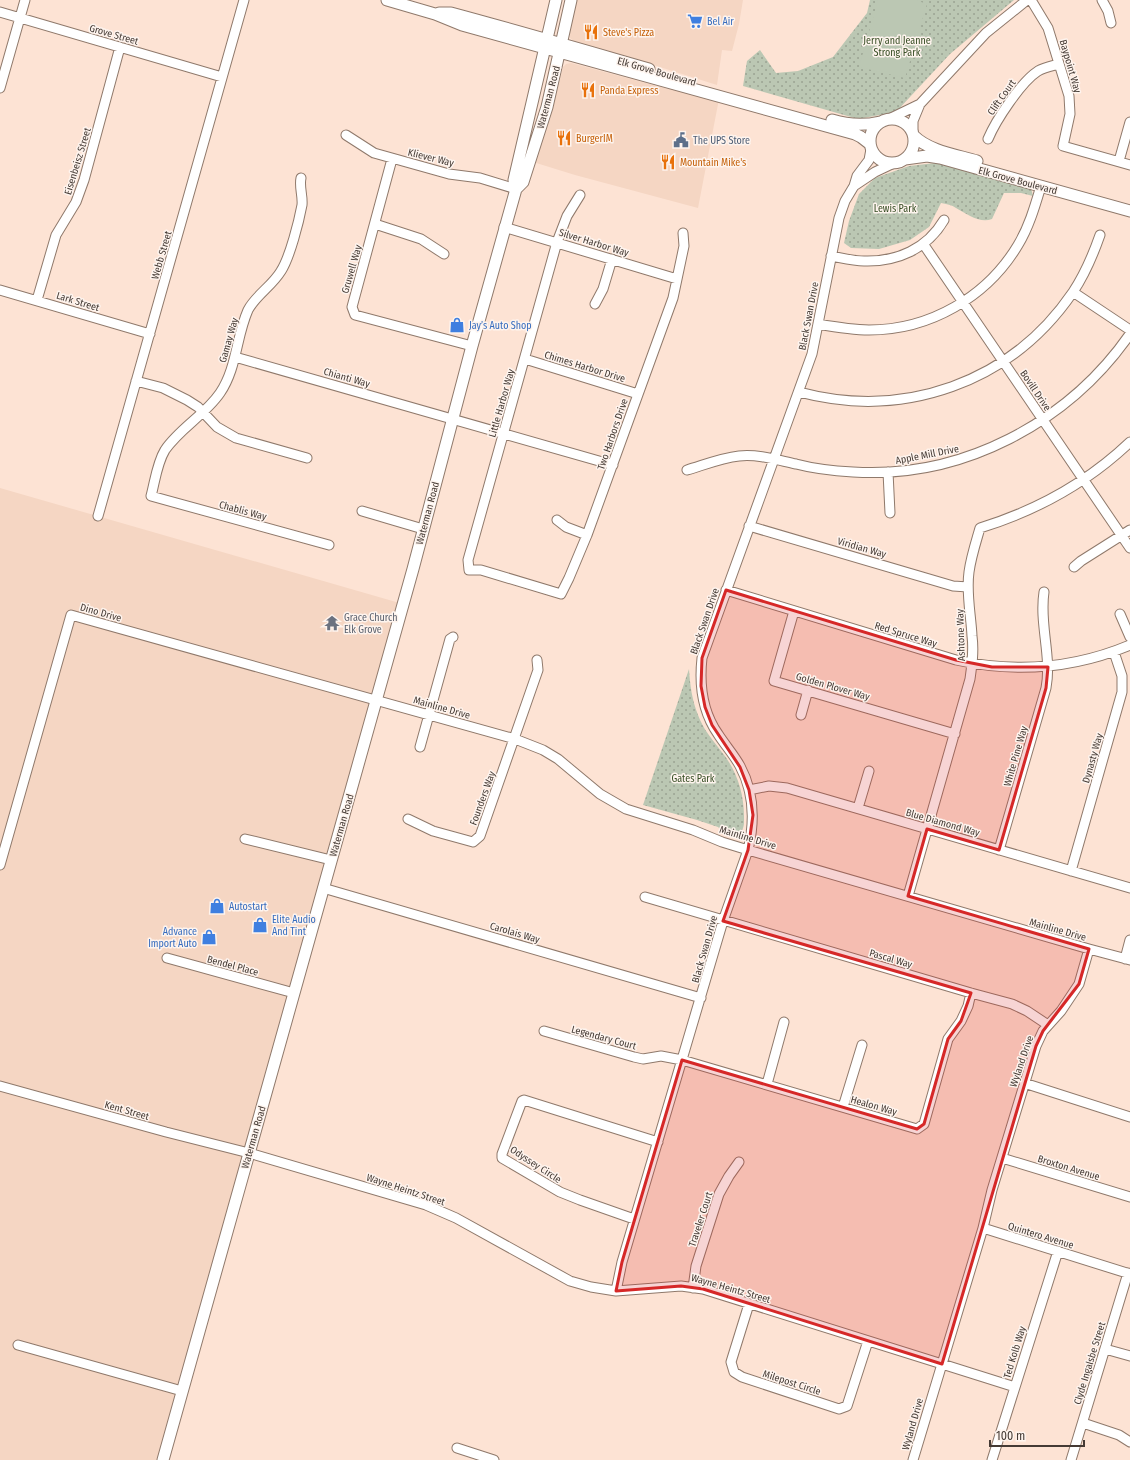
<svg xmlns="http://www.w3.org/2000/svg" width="1130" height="1460" viewBox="0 0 1130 1460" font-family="'Fira Sans Condensed',sans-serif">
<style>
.built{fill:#f5d6c3}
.grass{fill:url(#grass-dots)}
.garden{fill:#bbc7b3}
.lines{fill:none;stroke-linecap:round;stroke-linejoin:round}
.minor-casing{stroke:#8f796b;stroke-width:11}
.major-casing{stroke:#8f796b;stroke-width:13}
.minor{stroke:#fff;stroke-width:9}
.major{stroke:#fff;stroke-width:11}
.marked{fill:#d62828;fill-opacity:0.2;stroke:#d62828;stroke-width:3;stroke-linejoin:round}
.labels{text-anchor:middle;stroke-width:3;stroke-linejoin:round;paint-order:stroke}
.shop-label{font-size:10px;fill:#366cbe;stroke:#fef4ee;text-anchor:start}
.food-label{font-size:10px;fill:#c56008;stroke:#fef4ee;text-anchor:start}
.street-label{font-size:10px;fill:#443a34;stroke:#fef4ee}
.park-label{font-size:10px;fill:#354c22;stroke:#fef4ee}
.service-label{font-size:10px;fill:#4e5e75;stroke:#fef4ee;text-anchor:start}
.worship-label{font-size:10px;fill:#5b616d;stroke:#fef4ee;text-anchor:start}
</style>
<defs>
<pattern id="grass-dots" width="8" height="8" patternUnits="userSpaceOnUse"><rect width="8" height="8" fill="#bbc7b3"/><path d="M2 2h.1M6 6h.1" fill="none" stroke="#9aa392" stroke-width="1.8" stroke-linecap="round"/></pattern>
</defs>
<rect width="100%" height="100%" fill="#fde3d4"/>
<!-- built -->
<path class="built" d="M 576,0 L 743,0 L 739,24 L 732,51 L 722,50 L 717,85 L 628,57 L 575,42 L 570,38 L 569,33 Z
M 571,63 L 668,89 L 684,90 L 719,99 L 698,208 L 575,175 L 533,162 L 550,119 L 563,67 L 566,64 Z
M 0,488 L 403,604 L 163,1460 L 0,1460 Z"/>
<!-- grass -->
<path class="grass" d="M 870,0 L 1014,0 L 950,54 L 896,112 L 858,119 L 743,86 L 747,61 L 760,50 L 776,73 L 798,71 L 833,57 L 867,13 Z
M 935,163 L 1031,188 L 1033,196 L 1021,193 L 1004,193 L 992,219 C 980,224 967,214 956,208 C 952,205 946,204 941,203 L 929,227 L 910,240 L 879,249 L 851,248 L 844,243 L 849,221 L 859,194 L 875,178 L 909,166 Z
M 689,669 C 690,685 692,700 698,715 C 703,729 712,739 721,751 C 736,769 744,792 744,816 C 744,824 745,830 737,835 L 722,831 L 718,827 L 697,820 L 643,805 Z"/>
<!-- garden -->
<path class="garden" d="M 878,0 L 915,0 L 927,4 L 905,78 L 859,67 Z"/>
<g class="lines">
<!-- minor casing -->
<g class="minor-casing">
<path id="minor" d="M 1031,0 L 1048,28 L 1069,96 L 1070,114 L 1063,146 L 1130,165
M 1102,0 L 1108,11 L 1111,23
M 0,12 L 222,77
M 0,88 L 25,0
M 891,118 L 920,104
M 913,132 L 913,121 L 920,104 L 986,33 L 1027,0
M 346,135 L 374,153 L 449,174 L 480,178 L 516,189
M 988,139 C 996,120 1021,82 1038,71 C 1045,67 1052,66 1059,64
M 392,159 L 352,307 L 355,315 L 472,346
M 1119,161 L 1130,122
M 301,178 C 299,187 303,196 302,205 C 299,221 290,257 281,271 C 272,286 256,295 248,310 C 236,337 237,368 220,393 C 205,415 180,428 165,450 C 157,463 155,481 151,496 L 329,545
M 854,186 L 875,172 L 894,163
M 580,195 L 567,216 L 557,242 L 468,560 L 469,570 L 481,570 L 561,594 L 569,578 L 587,535 L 673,298 L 684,246 L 683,233
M 375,224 L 421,239 L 444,254
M 504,227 L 677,279
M 924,245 L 1130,548
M 831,256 C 842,258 853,261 864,261 C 897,262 927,249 944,220
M 0,290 L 150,334
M 1073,292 L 1130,330
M 37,300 L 56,235 L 76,202 L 84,180 L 120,47
M 595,304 L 603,289 L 612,259
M 818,324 C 835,327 852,330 869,330 C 930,330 987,297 1018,245 C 1029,227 1035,206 1041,186
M 235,357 L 613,465
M 525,359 L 638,394
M 136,381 L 163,388 L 187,400 L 198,407 L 217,427 L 236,438 L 307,458
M 799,392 C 904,420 1011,383 1073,292 C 1085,274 1093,255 1100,235
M 687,470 C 704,465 721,458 739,456 C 759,454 777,460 796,464 C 815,469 834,471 853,472 C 962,479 1068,423 1130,334
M 888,472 L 890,513
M 362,511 L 423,529
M 98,516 L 244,0
M 557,520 L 566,527 L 587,535
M 749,526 L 953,586 L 968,587
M 1074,567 L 1081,561 L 1130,530
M 726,590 L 956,660 C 1015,673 1073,669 1130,645
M 794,611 L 774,681 L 955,734
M 1120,614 L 1130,637
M 801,715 L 808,690
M 420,747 L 450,639 L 453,637
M 749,790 L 769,786 L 787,788 L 1130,888
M 858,808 L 869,771
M 408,819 L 433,831 L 473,842 L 480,836 L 538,670 L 537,660
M 245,839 L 331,860
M 999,850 L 1046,688 C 1052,656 1039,624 1044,592
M 0,865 L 71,615 L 515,739 L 543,750 L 558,759 L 600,794 L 626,809 L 693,830 L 722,842 L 748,850 L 1089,949 L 1130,960
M 1071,871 L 1122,692 L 1122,676 L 1114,652
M 323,888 L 701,998
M 908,896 L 970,679 C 972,665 974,651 972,636 C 971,615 966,593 969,572 C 971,557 976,542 980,528 C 1035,511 1088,482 1130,442
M 645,897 L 971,993 L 1012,1004 L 1027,1011 L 1048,1025
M 1089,949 L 1079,984 L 1061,1011 L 1043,1031 L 1036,1046 L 992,1190 L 983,1228 L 1130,1274
M 167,958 L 294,993
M 1125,959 L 1130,940
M 544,1031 L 634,1057 L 643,1059 L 661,1056 L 682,1060 L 917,1129 L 924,1124 L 948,1039 L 961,1021 L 968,1006 L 971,993
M 1024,1083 L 1130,1117
M 767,1084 L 784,1022
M 0,1086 L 166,1132 L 249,1153 L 426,1205 L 456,1218 L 570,1281 L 591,1287 L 616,1291 L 681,1286 L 703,1289 L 942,1364 L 983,1228
M 843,1107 L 862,1045
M 1002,1158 L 1130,1197
M 634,1219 L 580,1200 L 560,1192 L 502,1158 L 502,1154 L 522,1101 L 524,1100 L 658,1142
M 693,1288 L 696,1266 L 719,1194 L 729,1176 L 739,1162
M 616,1291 L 622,1262 L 723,921 L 748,850 C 755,821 754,792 740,766 C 734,755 725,745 718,734 C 702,711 699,685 702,658 L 812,354 L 839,218 L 845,201 L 854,186 L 857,176 L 869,160 L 871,149
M 749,1304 L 731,1362 L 734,1372 L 742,1377 L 839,1409 L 847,1406 L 868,1341
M 18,1345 L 182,1391
M 1105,1349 L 1130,1356
M 1083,1423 L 1119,1435 L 1130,1442
M 457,1448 L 494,1460
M 913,1460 L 942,1364 L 1015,1387
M 992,1460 L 1058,1251
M 1071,1460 L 1128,1273"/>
</g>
<!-- major casing -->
<g class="major-casing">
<path id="major" d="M 387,0 L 435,14 L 462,25 L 855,134 L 861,137 L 870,144
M 439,13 L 451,13 C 518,31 583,50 649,69
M870 141a22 22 0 1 1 44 0a22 22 0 1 1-44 0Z
M 832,120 C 848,125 863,126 880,122
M 914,136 C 929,151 957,155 977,161
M 905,159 L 927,156 L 940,158 L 1130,211
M 516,189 L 523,182 L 547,107 L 571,0
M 163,1460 L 413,569 L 472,346 L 516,189 L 514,180 L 556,0"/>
</g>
<!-- minor -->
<use href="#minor" class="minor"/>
<!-- major -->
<use href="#major" class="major"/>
</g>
<!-- marked area -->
<path class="marked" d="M 726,590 L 956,660 L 992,667 L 1048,667 L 1046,688 L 999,850 L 927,829 L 908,896 L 1089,949 L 1079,984 L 1043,1031 L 1036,1046 L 942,1364 L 703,1289 L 681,1286 L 616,1291 L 622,1262 L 682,1060 L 917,1129 L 924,1124 L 948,1039 L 961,1021 L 971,993 L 723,921 L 748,850 L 753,815 L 749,790 L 740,767 L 712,725 L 705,707 L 701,686 L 702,658 Z"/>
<!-- icons -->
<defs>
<g id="supermarket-bare" transform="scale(1.2)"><path d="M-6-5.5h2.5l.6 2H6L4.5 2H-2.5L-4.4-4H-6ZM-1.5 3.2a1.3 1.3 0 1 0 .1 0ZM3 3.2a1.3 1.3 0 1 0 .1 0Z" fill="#3f7fe0" stroke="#fef4ee" stroke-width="2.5" paint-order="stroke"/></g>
<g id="restaurant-bare" transform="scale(1.2)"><path d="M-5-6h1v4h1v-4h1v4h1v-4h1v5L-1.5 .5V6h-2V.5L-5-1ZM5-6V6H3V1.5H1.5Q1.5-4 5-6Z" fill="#e8710a" stroke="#fef4ee" stroke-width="2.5" paint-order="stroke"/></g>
<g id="civic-bare" transform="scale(1.2)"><path d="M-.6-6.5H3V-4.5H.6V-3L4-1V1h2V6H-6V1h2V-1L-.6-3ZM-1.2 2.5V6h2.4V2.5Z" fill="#5c6f8a" stroke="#fef4ee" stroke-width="2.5" paint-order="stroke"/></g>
<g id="shop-bare" transform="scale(1.2)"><path d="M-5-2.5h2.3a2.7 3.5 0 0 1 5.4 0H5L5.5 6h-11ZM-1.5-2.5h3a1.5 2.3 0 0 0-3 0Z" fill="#3f7fe0" stroke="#fef4ee" stroke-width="2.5" paint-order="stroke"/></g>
<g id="temple-bare" transform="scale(1.2)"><path d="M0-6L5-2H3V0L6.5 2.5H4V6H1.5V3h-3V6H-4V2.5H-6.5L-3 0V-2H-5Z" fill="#6b7280" stroke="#fef4ee" stroke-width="2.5" paint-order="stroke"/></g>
</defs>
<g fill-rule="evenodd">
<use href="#supermarket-bare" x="695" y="21"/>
<use href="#restaurant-bare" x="591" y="32"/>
<use href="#restaurant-bare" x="588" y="90"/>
<use href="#restaurant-bare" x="564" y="138"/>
<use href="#civic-bare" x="681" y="140"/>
<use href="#restaurant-bare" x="668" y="162"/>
<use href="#shop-bare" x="457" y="325"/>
<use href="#temple-bare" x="332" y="623"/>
<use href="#shop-bare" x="217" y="906"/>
<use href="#shop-bare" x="260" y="925"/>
<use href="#shop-bare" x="209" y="937"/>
</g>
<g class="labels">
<!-- shop labels -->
<g class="shop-label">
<text x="707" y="25">Bel Air</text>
<text x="469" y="329">Jay’s Auto Shop</text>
<text x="229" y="910">Autostart</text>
<text x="272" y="923">Elite Audio<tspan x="272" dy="12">And Tint</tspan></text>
<text x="197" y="935" text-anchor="end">Advance<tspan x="197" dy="12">Import Auto</tspan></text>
</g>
<!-- food labels -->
<g class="food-label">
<text x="603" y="36">Steve's Pizza</text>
<text x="600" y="94">Panda Express</text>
<text x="576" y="142">BurgerIM</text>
<text x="680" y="166">Mountain Mike's</text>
</g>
<!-- street labels -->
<g class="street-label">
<text transform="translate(114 34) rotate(16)" y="4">Grove Street</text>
<text transform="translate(1071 66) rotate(74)" y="4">Baypoint Way</text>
<text transform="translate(657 71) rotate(16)" y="4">Elk Grove Boulevard</text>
<text transform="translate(548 97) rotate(-75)" y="4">Waterman Road</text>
<text transform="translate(1001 97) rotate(-55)" y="4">Clift Court</text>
<text transform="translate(431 157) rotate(14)" y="4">Kliever Way</text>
<text transform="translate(77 161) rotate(-73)" y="4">Eisenbeisz Street</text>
<text transform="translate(1018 180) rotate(15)" y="4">Elk Grove Boulevard</text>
<text transform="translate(594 242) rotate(17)" y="4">Silver Harbor Way</text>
<text transform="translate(161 255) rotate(-74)" y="4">Webb Street</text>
<text transform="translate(351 269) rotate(-74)" y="4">Gruwell Way</text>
<text transform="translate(78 301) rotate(17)" y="4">Lark Street</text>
<text transform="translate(808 316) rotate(-79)" y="4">Black Swan Drive</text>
<text transform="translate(228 340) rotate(-74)" y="4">Gamay Way</text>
<text transform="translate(585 366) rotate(17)" y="4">Chimes Harbor Drive</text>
<text transform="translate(347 377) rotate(16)" y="4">Chianti Way</text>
<text transform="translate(1036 390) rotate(56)" y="4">Bovill Drive</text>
<text transform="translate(501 403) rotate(-74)" y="4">Little Harbor Way</text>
<text transform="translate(612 434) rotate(-71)" y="4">Two Harbors Drive</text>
<text transform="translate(927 454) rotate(-11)" y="4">Apple Mill Drive</text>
<text transform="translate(243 510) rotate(15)" y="4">Chablis Way</text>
<text transform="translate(427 513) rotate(-75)" y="4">Waterman Road</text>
<text transform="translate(862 547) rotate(16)" y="4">Viridian Way</text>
<text transform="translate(101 612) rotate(16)" y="4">Dino Drive</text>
<text transform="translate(704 621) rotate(-71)" y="4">Black Swan Drive</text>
<text transform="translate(906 634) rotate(17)" y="4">Red Spruce Way</text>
<text transform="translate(960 635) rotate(-92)" y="4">Ashtone Way</text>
<text transform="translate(833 686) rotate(16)" y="4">Golden Plover Way</text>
<text transform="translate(442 707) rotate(16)" y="4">Mainline Drive</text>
<text transform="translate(1015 756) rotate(-74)" y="4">White Pine Way</text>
<text transform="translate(1092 758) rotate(-74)" y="4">Dynasty Way</text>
<text transform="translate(482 798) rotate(-70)" y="4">Founders Way</text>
<text transform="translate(943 822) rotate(16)" y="4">Blue Diamond Way</text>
<text transform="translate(341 825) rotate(-74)" y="4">Waterman Road</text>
<text transform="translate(748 837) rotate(17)" y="4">Mainline Drive</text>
<text transform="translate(1058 929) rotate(16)" y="4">Mainline Drive</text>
<text transform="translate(515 932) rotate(16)" y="4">Carolais Way</text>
<text transform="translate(704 949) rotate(-74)" y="4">Black Swan Drive</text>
<text transform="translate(891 958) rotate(16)" y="4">Pascal Way</text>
<text transform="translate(233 965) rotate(15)" y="4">Bendel Place</text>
<text transform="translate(604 1037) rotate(15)" y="4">Legendary Court</text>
<text transform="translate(1021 1061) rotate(-71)" y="4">Wyland Drive</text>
<text transform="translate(874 1105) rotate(16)" y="4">Healon Way</text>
<text transform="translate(127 1110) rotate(16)" y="4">Kent Street</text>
<text transform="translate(253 1137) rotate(-74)" y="4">Waterman Road</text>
<text transform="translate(536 1164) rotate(33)" y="4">Odyssey Circle</text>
<text transform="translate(1069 1167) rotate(17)" y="4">Broxton Avenue</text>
<text transform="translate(406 1189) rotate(18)" y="4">Wayne Heintz Street</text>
<text transform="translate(700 1219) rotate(-72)" y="4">Traveler Court</text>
<text transform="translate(1041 1235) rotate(17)" y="4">Quintero Avenue</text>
<text transform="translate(731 1288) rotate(16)" y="4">Wayne Heintz Street</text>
<text transform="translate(1014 1352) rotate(-73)" y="4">Ted Kolb Way</text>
<text transform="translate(1089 1363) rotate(-73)" y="4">Clyde Ingalsbe Street</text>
<text transform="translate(792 1382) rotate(18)" y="4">Milepost Circle</text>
<text transform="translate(912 1424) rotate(-74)" y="4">Wyland Drive</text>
</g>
<!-- park labels -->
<g class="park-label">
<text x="897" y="44">Jerry and Jeanne<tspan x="897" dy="12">Strong Park</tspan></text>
<text x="895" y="212">Lewis Park</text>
<text x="693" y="782">Gates Park</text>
</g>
<!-- service labels -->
<g class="service-label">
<text x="693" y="144">The UPS Store</text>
</g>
<!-- worship labels -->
<g class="worship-label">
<text x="344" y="621">Grace Church<tspan x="344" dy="12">Elk Grove</tspan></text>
</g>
</g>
<!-- scale -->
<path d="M990 1440v6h94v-6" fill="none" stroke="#443a34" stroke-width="2"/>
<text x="996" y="1440" font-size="12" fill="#443a34" stroke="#fef4ee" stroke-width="3" paint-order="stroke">100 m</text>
</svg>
